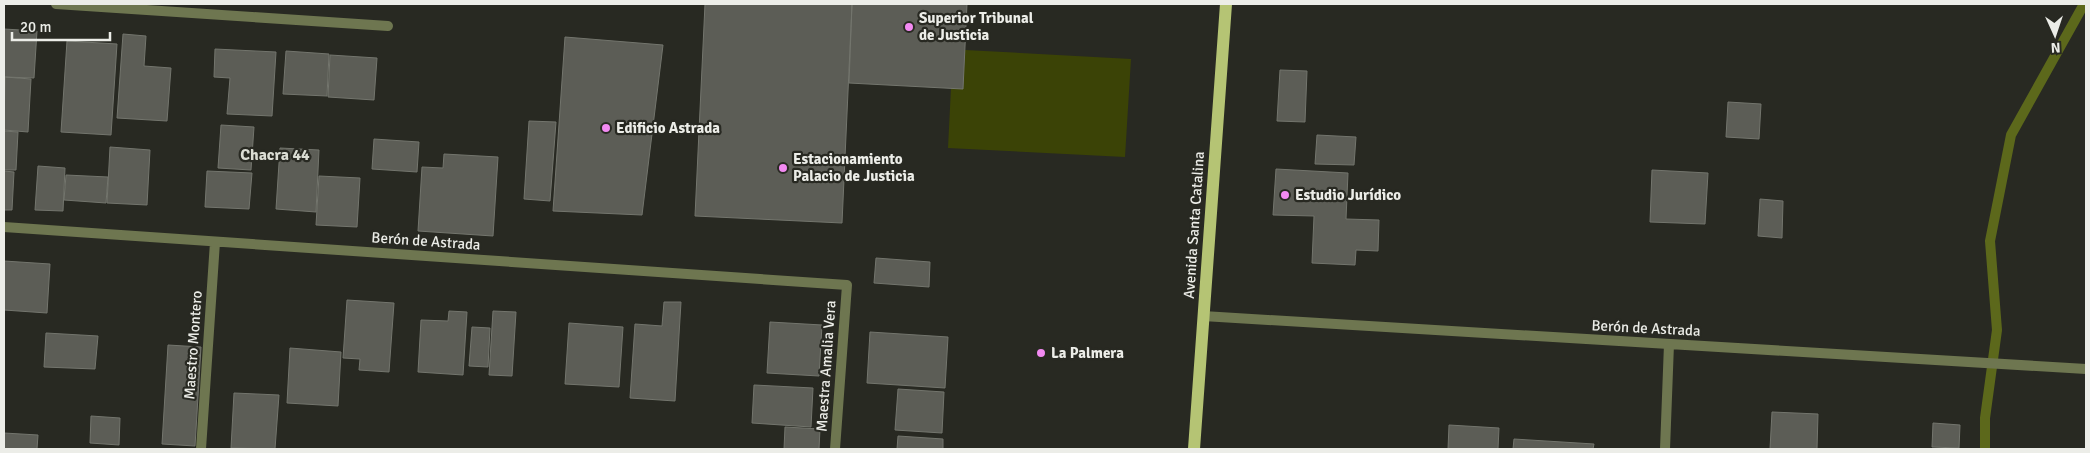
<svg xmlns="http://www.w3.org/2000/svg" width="2090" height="453" viewBox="0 0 2090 453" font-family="Signika,sans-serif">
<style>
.green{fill:#3b4306}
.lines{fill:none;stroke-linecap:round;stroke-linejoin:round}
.stream{stroke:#5c681b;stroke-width:10}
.building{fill:#5c5d56;stroke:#73756d}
.minor{stroke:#6e7650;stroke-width:10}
.primary{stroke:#b5c474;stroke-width:12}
.poi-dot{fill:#f38af2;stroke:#282922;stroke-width:2}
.labels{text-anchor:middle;stroke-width:4.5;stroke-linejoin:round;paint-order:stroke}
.poi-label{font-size:15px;font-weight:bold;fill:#ecede8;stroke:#282922;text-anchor:start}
.street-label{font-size:15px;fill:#ecede8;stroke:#282922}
.neighbourhood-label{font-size:16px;font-weight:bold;fill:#dbddd4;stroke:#282922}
</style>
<rect width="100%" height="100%" fill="#282922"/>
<!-- green -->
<path class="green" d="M 965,50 L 1131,59 L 1125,157 L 948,148 L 951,88 L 963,88 Z"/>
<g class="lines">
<!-- stream -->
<path class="stream" d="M 1985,449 L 1985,418 L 1997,330 L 1990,241 L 2011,135 L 2084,4"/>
</g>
<!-- building -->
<path class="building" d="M 705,4 L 852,4 L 842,223 L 695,216 Z
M 852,4 L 967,4 L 963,89 L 849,83 Z
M 4,29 L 37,31 L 34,78 L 4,77 Z
M 123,34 L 146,36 L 144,66 L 171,68 L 167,121 L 117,118 Z
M 565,37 L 663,45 L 642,215 L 553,211 Z
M 67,41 L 117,44 L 111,135 L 61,132 Z
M 215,49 L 276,52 L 272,116 L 227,114 L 230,78 L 214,77 Z
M 286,51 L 329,54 L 327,96 L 283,94 Z
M 330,55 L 377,58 L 374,100 L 328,97 Z
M 1280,70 L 1307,71 L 1305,122 L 1277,121 Z
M 5,77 L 31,79 L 28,132 L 4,130 Z
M 1728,102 L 1761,104 L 1759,139 L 1726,137 Z
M 529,121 L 556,122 L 550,201 L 524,199 Z
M 221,125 L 254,127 L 251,170 L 218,168 Z
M 4,131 L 18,132 L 16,170 L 4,170 Z
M 1317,135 L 1356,137 L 1354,165 L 1315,164 Z
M 374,139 L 419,142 L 417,172 L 372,169 Z
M 110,147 L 150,150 L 147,205 L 107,203 Z
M 280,148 L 319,150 L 316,212 L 276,209 Z
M 444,154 L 498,157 L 493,236 L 418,231 L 422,167 L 443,168 Z
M 38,166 L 65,168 L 63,211 L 35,210 Z
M 1276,169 L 1348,173 L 1346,219 L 1379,220 L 1378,251 L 1356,250 L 1355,265 L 1312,263 L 1314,216 L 1273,215 Z
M 1652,170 L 1708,173 L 1705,224 L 1650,222 Z
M 4,171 L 14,172 L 12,210 L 4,210 Z
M 207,171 L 252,173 L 249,209 L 205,207 Z
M 66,175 L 108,177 L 106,203 L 64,200 Z
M 319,176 L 360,178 L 357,227 L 316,225 Z
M 1760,199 L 1783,201 L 1782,238 L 1758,236 Z
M 876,258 L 930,262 L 929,287 L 874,283 Z
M 4,261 L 50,264 L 47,313 L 4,310 Z
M 347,300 L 394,303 L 389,372 L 359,370 L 360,359 L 343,358 Z
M 664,302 L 681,302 L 675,401 L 630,398 L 635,324 L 662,326 Z
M 449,311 L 467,312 L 463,375 L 418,372 L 421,320 L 448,321 Z
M 493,311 L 516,312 L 512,376 L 489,375 Z
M 770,322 L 822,325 L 819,376 L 767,373 Z
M 569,323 L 623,327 L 619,387 L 565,384 Z
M 472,327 L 490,328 L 488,367 L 469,366 Z
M 870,332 L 948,337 L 945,388 L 867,383 Z
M 46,333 L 98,336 L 95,369 L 44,367 Z
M 168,345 L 201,347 L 195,446 L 162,444 Z
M 290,348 L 341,352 L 338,406 L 287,403 Z
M 754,385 L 813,388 L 811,427 L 752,423 Z
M 898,389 L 944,392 L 942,433 L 895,430 Z
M 234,393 L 279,395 L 275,449 L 231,448 Z
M 1772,412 L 1818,414 L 1817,449 L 1770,449 Z
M 91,416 L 120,418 L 119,445 L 90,443 Z
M 1933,423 L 1960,425 L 1959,448 L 1932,447 Z
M 1449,425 L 1499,428 L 1498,449 L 1448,449 Z
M 785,427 L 820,429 L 819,449 L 784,449 Z
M 4,433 L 38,435 L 37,449 L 4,449 Z
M 898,436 L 943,439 L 943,449 L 897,449 Z
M 1514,439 L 1594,444 L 1593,449 L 1513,449 Z"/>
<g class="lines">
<!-- minor -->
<path class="minor" d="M 56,4 L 388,26
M 4,227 L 847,285 L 835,449
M 1203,316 L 2086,369
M 201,449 L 215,242
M 1665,449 L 1669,344"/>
<!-- primary -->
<path class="primary" d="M 1194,449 L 1226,4"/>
</g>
<!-- markers -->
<g class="poi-dot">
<circle cx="909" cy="27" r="5"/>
<circle cx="606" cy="128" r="5"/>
<circle cx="783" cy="168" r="5"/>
<circle cx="1285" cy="195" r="5"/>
<circle cx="1041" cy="353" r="5"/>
</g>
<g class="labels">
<!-- poi labels -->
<g class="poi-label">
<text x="919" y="23">Superior Tribunal<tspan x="919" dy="17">de Justicia</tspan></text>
<text x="616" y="133">Edificio Astrada</text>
<text x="793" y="164">Estacionamiento<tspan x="793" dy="17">Palacio de Justicia</tspan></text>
<text x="1295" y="200">Estudio Jurídico</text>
<text x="1051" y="358">La Palmera</text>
</g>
<!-- street labels -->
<g class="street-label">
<text transform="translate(1194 225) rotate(-86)" y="5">Avenida Santa Catalina</text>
<text transform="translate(426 241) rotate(4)" y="5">Berón de Astrada</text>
<text transform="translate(1646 328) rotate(3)" y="5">Berón de Astrada</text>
<text transform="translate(193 345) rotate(-86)" y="5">Maestro Montero</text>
<text transform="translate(826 366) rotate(-86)" y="5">Maestra Amalia Vera</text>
</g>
<!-- neighbourhood labels -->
<g class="neighbourhood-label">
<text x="275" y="160">Chacra 44</text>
</g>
</g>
<!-- border -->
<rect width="2090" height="453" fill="none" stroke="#ecede8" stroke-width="10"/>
<!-- north arrow -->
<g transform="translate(2055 35) rotate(177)" stroke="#282922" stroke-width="4" paint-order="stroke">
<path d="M0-4L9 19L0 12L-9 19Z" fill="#ecede8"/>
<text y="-8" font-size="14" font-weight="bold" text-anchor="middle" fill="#ecede8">N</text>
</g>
<!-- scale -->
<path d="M12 32v8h98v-8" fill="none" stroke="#ecede8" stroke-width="2.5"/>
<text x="20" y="32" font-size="15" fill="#ecede8" stroke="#282922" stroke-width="4" paint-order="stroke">20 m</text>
</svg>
